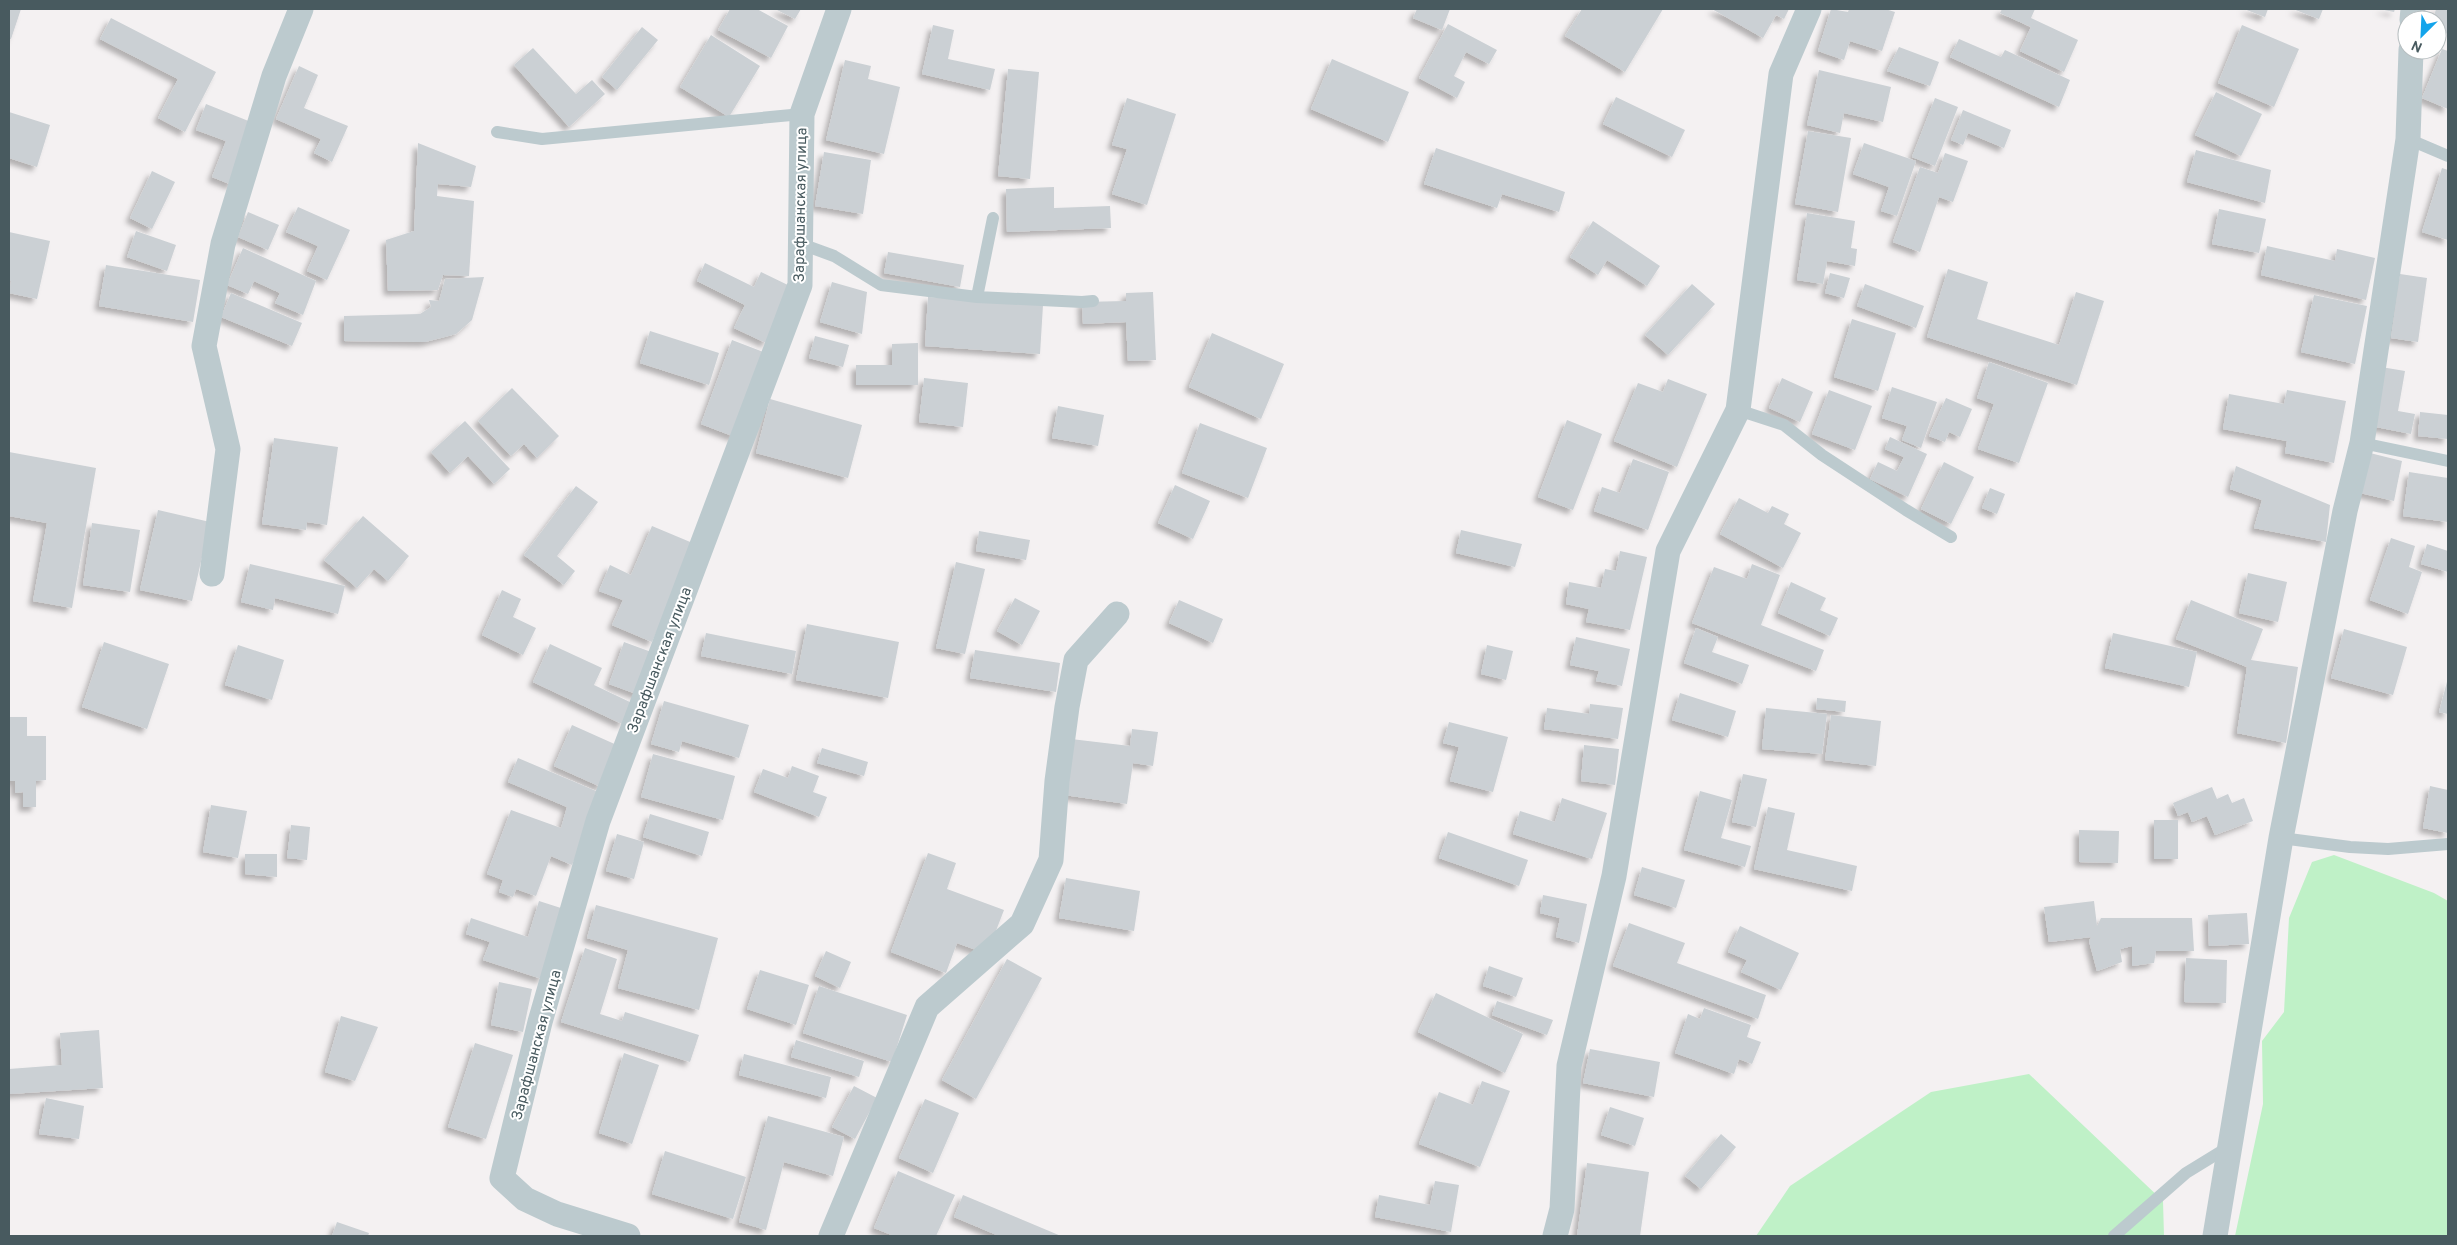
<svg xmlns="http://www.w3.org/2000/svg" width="2457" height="1245" viewBox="0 0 2457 1245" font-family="Overpass,sans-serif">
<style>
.green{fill:#bff1c7}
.building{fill:#cbd0d4;filter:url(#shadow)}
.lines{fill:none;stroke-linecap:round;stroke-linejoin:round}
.service{stroke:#bccace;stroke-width:12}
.minor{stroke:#bccace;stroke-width:25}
.labels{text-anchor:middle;stroke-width:4;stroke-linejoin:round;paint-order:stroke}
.street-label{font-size:15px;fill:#485a5f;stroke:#fff}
</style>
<defs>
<filter id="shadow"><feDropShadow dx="-4.5" dy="4.5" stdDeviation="2.5" flood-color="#0004"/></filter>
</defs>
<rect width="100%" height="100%" fill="#f4f1f2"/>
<!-- green -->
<path class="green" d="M 2334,855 L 2434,893 L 2448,901 L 2448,1236 L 2235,1236 L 2263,1104 L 2262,1041 L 2284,1012 L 2289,918 L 2312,862 Z
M 2029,1074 L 2163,1201 L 2164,1236 L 1756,1236 L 1790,1186 L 1931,1092 Z"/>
<!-- building -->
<path class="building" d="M 9,9 L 21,9 L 11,39 L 9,39 Z
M 730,9 L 757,9 L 788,26 L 771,58 L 718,30 Z
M 775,9 L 801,9 L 795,19 Z
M 1417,9 L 1450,9 L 1442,30 L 1413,18 Z
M 1582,9 L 1663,9 L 1625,72 L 1565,36 Z
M 1712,9 L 1789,9 L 1784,19 L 1776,15 L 1763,38 Z
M 1831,9 L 1848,12 L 1849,9 L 1885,9 L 1895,12 L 1882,51 L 1850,41 L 1844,60 L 1818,51 Z
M 2002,9 L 2035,9 L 2031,18 L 2078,40 L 2064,72 L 2020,51 L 2031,27 L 2000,13 Z
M 2244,9 L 2268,9 L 2265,17 Z
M 2293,9 L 2323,9 L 2319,19 Z
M 2379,9 L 2395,9 L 2394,12 Z
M 2436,9 L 2448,9 L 2448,34 L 2437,30 L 2437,20 L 2433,20 Z
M 111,18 L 216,72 L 185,132 L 158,118 L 178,79 L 100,39 Z
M 1448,24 L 1497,50 L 1489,64 L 1466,52 L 1454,76 L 1465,82 L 1457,98 L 1419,78 Z
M 933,25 L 954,30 L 948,59 L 995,69 L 990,90 L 922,74 Z
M 2242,25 L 2299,49 L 2274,107 L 2218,83 Z
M 642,27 L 658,40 L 617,90 L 602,77 Z
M 711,35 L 760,66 L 729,117 L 680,87 Z
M 1959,39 L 2001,57 L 2005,50 L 2070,80 L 2059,107 L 1950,57 Z
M 1899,47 L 1939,62 L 1930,86 L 1887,71 Z
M 533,48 L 576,94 L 592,80 L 605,94 L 569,127 L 514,65 Z
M 2442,49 L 2448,51 L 2448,109 L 2422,98 Z
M 1332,59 L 1409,92 L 1388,142 L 1311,109 Z
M 845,60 L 871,66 L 868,79 L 900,87 L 884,154 L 826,140 Z
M 299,66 L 318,75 L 304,108 L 348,126 L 332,162 L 314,153 L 321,139 L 276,119 Z
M 1008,69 L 1039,72 L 1030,179 L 998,176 Z
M 1819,70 L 1891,87 L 1883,122 L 1844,113 L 1840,133 L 1807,125 Z
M 2216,92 L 2262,114 L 2241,156 L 2195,135 Z
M 1616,97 L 1685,130 L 1672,157 L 1603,124 Z
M 1127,98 L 1176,114 L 1147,205 L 1112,194 L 1127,149 L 1112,145 Z
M 1935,98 L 1958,107 L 1935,166 L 1912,157 Z
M 206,104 L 256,124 L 232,185 L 212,177 L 226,141 L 196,130 Z
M 1963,110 L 2011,130 L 2004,148 L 1968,133 L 1963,145 L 1951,140 Z
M 9,112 L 50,125 L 37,167 L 9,158 Z
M 1808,131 L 1851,138 L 1838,212 L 1795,204 Z
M 418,143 L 476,166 L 471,187 L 438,184 L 437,196 L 474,201 L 469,276 L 443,275 L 438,290 L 388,291 L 386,240 L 414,231 Z
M 1864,143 L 1916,161 L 1897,216 L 1881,211 L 1889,187 L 1853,174 Z
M 1436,148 L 1565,192 L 1559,212 L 1502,194 L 1497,208 L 1424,184 Z
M 2196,150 L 2271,170 L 2265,203 L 2187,182 Z
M 824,152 L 871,160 L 863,214 L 815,206 Z
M 1945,153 L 1968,161 L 1953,202 L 1939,197 L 1920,252 L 1893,242 L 1920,167 L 1938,173 Z
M 2442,168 L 2448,170 L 2448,240 L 2422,232 Z
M 152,171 L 175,182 L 152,229 L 130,218 Z
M 1054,187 L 1054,208 L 1110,206 L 1111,228 L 1007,232 L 1006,189 Z
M 298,207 L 350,230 L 327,280 L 307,271 L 318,246 L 286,232 Z
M 2219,209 L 2266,219 L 2259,253 L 2212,244 Z
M 248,212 L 279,225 L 268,250 L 238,237 Z
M 1807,213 L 1855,221 L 1851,248 L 1857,249 L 1855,266 L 1827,261 L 1823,284 L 1797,280 Z
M 1593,221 L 1660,266 L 1647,286 L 1607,260 L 1598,275 L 1570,257 Z
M 136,231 L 176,245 L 167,271 L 127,257 Z
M 9,232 L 50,241 L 37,299 L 9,293 L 11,281 L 9,281 Z
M 2267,246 L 2335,261 L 2337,249 L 2375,258 L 2366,300 L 2261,275 Z
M 243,248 L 316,281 L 303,315 L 275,303 L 280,293 L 254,281 L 248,294 L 227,285 Z
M 888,252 L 964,265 L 960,287 L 884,273 Z
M 705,263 L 754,287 L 761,272 L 792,287 L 766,343 L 734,328 L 745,305 L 697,281 Z
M 106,265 L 200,280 L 193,322 L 99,306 Z
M 1948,269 L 1988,282 L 1977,319 L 2059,345 L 2076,292 L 2104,301 L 2077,385 L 1927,337 Z
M 1830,273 L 1850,278 L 1844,298 L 1825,293 Z
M 2400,274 L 2427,278 L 2418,342 L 2391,338 Z
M 484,277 L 472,320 L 456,334 L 425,342 L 344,341 L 344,316 L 420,314 L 431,307 L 429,300 L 439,301 L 445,279 Z
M 832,282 L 867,292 L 862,334 L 820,322 Z
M 1692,284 L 1715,304 L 1668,355 L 1645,335 Z
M 1865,284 L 1924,306 L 1916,328 L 1857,306 Z
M 1153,292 L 1156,360 L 1128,361 L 1126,322 L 1083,324 L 1082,302 L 1126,301 L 1126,293 Z
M 231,293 L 302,323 L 292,346 L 221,317 Z
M 2314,295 L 2367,306 L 2355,364 L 2301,352 Z
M 928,297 L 1043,305 L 1040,354 L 925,346 Z
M 1852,319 L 1896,333 L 1878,391 L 1834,377 Z
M 650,331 L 719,353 L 709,385 L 640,363 Z
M 1212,333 L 1284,364 L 1261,419 L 1189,387 Z
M 815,336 L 849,345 L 843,367 L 809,358 Z
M 732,340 L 766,353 L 735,437 L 701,424 Z
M 918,343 L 918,385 L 856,385 L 856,365 L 892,365 L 892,344 Z
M 1989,362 L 2048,383 L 2019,463 L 1978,449 L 1994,404 L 1977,398 Z
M 2381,367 L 2405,371 L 2398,411 L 2415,414 L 2411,434 L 2371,426 Z
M 924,378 L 968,383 L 963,427 L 919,422 Z
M 1782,378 L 1813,392 L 1800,422 L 1769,408 Z
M 1668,379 L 1707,394 L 1677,467 L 1614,441 L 1638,383 L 1663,392 Z
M 1892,387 L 1937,402 L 1921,448 L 1902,440 L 1907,426 L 1882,418 Z
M 512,388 L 559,436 L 537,458 L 524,444 L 511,456 L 478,421 Z
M 1829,390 L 1872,406 L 1855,450 L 1812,434 Z
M 2287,390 L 2346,401 L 2334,463 L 2285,453 L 2287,441 L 2223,429 L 2229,394 L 2284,404 Z
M 1946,398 L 1972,409 L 1960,437 L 1949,432 L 1945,442 L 1929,436 Z
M 770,399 L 862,425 L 848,478 L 756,453 Z
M 1058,406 L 1104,415 L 1098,446 L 1052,438 Z
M 2420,412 L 2448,415 L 2448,439 L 2418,436 Z
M 1567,420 L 1602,434 L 1573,510 L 1538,497 Z
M 465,421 L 510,469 L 494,484 L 468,456 L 450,473 L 431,452 Z
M 1200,423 L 1267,448 L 1248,498 L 1182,473 Z
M 1890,437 L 1927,454 L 1908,497 L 1870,479 L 1878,462 L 1897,471 L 1904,457 L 1885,449 Z
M 274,438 L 338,447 L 327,525 L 307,522 L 306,530 L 262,524 Z
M 9,452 L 96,468 L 72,608 L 33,601 L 47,523 L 9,516 Z
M 2366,452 L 2402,461 L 2394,501 L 2356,492 Z
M 1633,459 L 1669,472 L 1648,530 L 1594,511 L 1602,487 L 1620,493 Z
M 1944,462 L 1974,477 L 1951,524 L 1921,509 Z
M 2236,466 L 2330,505 L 2326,542 L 2254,528 L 2262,500 L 2230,489 Z
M 2409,472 L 2448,478 L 2448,522 L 2403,516 Z
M 1175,485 L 1210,501 L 1193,539 L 1158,523 Z
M 576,486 L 598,502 L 557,556 L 575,571 L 564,585 L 524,555 Z
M 1990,488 L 2005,494 L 1997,514 L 1982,508 Z
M 1739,498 L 1768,513 L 1772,506 L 1789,514 L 1784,524 L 1801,533 L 1783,568 L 1720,534 Z
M 158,510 L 210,522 L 192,601 L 140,590 Z
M 363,516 L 409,556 L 388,581 L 374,569 L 357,588 L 324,560 Z
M 92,523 L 140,530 L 130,592 L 83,585 Z
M 652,526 L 695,544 L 652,642 L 612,625 L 623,600 L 599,591 L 610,565 L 631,575 Z
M 1461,530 L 1522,544 L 1515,567 L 1456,553 Z
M 979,531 L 1030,540 L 1026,560 L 976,551 Z
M 2391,538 L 2415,546 L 2409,567 L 2422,572 L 2408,614 L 2370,600 Z
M 2427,544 L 2448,551 L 2448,572 L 2421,564 Z
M 1620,551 L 1647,557 L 1630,630 L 1586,622 L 1589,609 L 1566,604 L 1569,582 L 1601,588 L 1605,569 L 1616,571 Z
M 956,562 L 985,569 L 965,654 L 936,648 Z
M 250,564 L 345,586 L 338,614 L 275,598 L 273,610 L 241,602 Z
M 1752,564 L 1780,575 L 1761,625 L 1824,650 L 1816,671 L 1692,623 L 1714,567 L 1747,579 Z
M 2248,573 L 2287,582 L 2278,622 L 2239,613 Z
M 1791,582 L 1826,598 L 1820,610 L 1838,618 L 1830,636 L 1778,613 Z
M 502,590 L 521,599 L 513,617 L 536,628 L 523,655 L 482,635 Z
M 1015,598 L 1040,611 L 1022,645 L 997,631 Z
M 1179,600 L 1223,619 L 1213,643 L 1169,623 Z
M 2191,600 L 2263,629 L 2251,660 L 2298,667 L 2286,743 L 2237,733 L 2247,667 L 2176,639 Z
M 807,624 L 899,642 L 888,698 L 796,680 Z
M 1696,628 L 1718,637 L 1712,652 L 1749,665 L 1742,684 L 1684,663 Z
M 2344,629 L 2407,647 L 2393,695 L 2331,678 Z
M 706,633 L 796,651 L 792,674 L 701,656 Z
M 2113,633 L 2197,652 L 2189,687 L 2105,668 Z
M 1576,637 L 1630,649 L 1622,686 L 1596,681 L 1599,671 L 1570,665 Z
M 104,642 L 169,664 L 147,729 L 82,707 Z
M 624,642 L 654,653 L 639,695 L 609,684 Z
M 550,644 L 602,668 L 594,685 L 632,703 L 622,724 L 533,682 Z
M 238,645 L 284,660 L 272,700 L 225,685 Z
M 1487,645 L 1513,651 L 1506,680 L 1481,674 Z
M 975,650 L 1060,663 L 1056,692 L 970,678 Z
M 2448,678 L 2448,714 L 2439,712 Z
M 1680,693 L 1736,711 L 1728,737 L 1672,720 Z
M 1817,698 L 1846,701 L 1845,712 L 1816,709 Z
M 664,701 L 749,725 L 739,758 L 682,741 L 679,752 L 651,744 Z
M 1590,704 L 1623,708 L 1618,739 L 1544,729 L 1547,708 L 1589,714 Z
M 1766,708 L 1827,714 L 1822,754 L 1762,749 Z
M 1831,715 L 1881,721 L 1876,766 L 1825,760 Z
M 9,717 L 27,717 L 27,736 L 46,736 L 46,780 L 36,781 L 36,807 L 23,807 L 23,792 L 15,793 L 15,781 L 9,781 Z
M 1449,722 L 1508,737 L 1493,792 L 1450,781 L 1459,747 L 1443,743 Z
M 572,725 L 619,746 L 601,787 L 554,766 Z
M 1132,729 L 1158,732 L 1153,766 L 1133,763 L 1127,804 L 1064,795 L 1071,739 L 1130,746 Z
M 1584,745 L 1619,749 L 1615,785 L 1581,781 Z
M 822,748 L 868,762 L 864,776 L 817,763 Z
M 653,754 L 735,776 L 723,820 L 641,797 Z
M 518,758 L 603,794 L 572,865 L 551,856 L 536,896 L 516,889 L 513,897 L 499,892 L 503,880 L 487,874 L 511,810 L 561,828 L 567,807 L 508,782 Z
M 792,766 L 819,776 L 813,792 L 827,797 L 819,817 L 754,792 L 763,769 L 788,778 Z
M 1743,774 L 1767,779 L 1756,827 L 1732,822 Z
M 2430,786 L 2448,790 L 2448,833 L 2423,828 Z
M 2212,787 L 2217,799 L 2228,794 L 2232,803 L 2244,798 L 2253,821 L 2215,835 L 2207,816 L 2192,822 L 2188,812 L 2178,816 L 2173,803 Z
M 1700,791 L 1732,800 L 1721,838 L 1751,846 L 1745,867 L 1684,850 Z
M 1562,798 L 1607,813 L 1592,859 L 1513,834 L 1520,811 L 1555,822 Z
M 211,805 L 247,811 L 238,858 L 203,852 Z
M 1768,807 L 1795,813 L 1787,850 L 1857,866 L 1852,891 L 1754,869 Z
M 650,814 L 709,832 L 702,856 L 643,837 Z
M 2154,820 L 2178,820 L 2178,859 L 2154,859 Z
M 291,825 L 310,827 L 307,860 L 287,858 Z
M 2079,830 L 2119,831 L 2118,863 L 2079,862 Z
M 1448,832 L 1528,860 L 1519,886 L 1439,858 Z
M 617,834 L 644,842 L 634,879 L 606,871 Z
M 928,853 L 956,863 L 947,889 L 1004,910 L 987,954 L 957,943 L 946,973 L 891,952 Z
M 245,854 L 277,854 L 277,877 L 245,874 Z
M 1642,867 L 1685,880 L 1676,908 L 1634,895 Z
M 1066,878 L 1140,891 L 1134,931 L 1059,918 Z
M 1543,895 L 1587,904 L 1579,943 L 1556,937 L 1560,918 L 1540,913 Z
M 539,901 L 564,909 L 542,979 L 483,960 L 490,942 L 466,934 L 471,918 L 528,937 Z
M 2094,901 L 2097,926 L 2101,918 L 2192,918 L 2194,951 L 2156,951 L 2154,963 L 2132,966 L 2132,946 L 2120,949 L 2122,962 L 2097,971 L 2089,941 L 2091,937 L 2049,942 L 2044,907 Z
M 596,905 L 718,938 L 699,1010 L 618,988 L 628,950 L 587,938 Z
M 2247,913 L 2249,944 L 2209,946 L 2208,915 Z
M 1629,923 L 1685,943 L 1677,963 L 1766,995 L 1758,1019 L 1613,966 Z
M 1740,926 L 1799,953 L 1781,990 L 1741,972 L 1747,960 L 1728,952 Z
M 585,948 L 617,959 L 600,1014 L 622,1021 L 625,1012 L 699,1035 L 690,1062 L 561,1022 Z
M 826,951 L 851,962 L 840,988 L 815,976 Z
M 2186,958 L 2227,960 L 2226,1003 L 2184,1002 Z
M 1007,959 L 1042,978 L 976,1099 L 942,1080 Z
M 1489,966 L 1523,978 L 1516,997 L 1483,986 Z
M 760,970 L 809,985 L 796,1025 L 747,1009 Z
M 499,982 L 532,989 L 523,1032 L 491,1025 Z
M 819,986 L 907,1015 L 892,1062 L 803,1033 Z
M 1436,993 L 1523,1034 L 1505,1073 L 1418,1032 Z
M 1497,1001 L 1553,1020 L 1547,1035 L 1492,1015 Z
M 1704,1008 L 1751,1025 L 1747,1037 L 1761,1042 L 1752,1064 L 1739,1059 L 1734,1074 L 1675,1053 L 1688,1014 L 1700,1019 Z
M 341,1016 L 378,1027 L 355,1081 L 325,1072 Z
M 99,1030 L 103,1088 L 9,1094 L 9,1069 L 62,1065 L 60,1033 Z
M 796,1040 L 864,1061 L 859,1077 L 791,1057 Z
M 475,1043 L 513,1055 L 486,1139 L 448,1127 Z
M 1590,1049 L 1660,1062 L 1654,1097 L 1583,1083 Z
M 624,1053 L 659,1065 L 632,1144 L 599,1133 Z
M 744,1054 L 831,1077 L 826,1098 L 739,1075 Z
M 1482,1081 L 1510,1091 L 1480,1167 L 1419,1144 L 1439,1092 L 1473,1105 Z
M 854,1086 L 877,1098 L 855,1139 L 832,1127 Z
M 46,1098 L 84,1106 L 79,1139 L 39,1134 Z
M 925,1099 L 959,1113 L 933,1173 L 899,1158 Z
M 1610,1107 L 1644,1118 L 1635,1146 L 1601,1135 Z
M 768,1116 L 844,1137 L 833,1176 L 784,1162 L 766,1230 L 739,1222 Z
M 1721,1134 L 1736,1147 L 1701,1189 L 1685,1176 Z
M 665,1151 L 746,1177 L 733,1219 L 652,1194 Z
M 1587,1163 L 1649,1172 L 1640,1236 L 1577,1236 Z
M 898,1171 L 955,1195 L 936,1236 L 894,1236 L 874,1228 Z
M 1435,1181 L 1459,1185 L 1451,1232 L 1375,1217 L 1379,1195 L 1430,1205 Z
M 963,1195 L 1061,1236 L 999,1236 L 954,1217 Z
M 337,1222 L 369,1233 L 368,1236 L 332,1236 Z"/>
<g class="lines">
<!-- service -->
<path class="service" d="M 497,132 L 542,139 L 802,114
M 2408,139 L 2448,156
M 801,244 L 834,256 L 881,285 L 977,297 L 1082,302 L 1093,301
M 977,297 L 993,218
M 1738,410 L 1784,425 L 1822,455 L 1906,510 L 1951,537
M 2362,443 L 2448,461
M 2281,838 L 2350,847 L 2388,849 L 2448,844
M 2114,1236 L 2186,1173 L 2230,1146"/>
<!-- minor -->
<path class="minor" d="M 2412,20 L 2413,9
M 212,574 L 228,449 L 204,346 L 223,244 L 274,76 L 301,9
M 628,1236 L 557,1214 L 525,1199 L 502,1178 L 540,1022 L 598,821 L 800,285 L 802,114 L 839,9
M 831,1236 L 927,1007 L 1022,924 L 1051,860 L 1057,781 L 1067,707 L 1076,660 L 1117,614
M 1555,1236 L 1562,1209 L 1569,1066 L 1614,876 L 1668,551 L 1738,410 L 1781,74 L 1809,9
M 2215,1236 L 2281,838 L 2345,511 L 2362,443 L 2408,139 L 2411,50"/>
</g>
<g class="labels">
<!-- street labels -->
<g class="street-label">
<text transform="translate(800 205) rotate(-89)" y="5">Зарафшанская улица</text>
<text transform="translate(659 660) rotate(-69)" y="5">Зарафшанская улица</text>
<text transform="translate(536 1045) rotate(-75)" y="5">Зарафшанская улица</text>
</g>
</g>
<!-- border -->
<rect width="2457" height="1245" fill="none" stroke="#485a5f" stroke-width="20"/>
<!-- north arrow -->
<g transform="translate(2422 35) rotate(204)"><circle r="24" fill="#ffffff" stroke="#b6bdbf"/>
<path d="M0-4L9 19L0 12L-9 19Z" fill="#13a4eb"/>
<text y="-8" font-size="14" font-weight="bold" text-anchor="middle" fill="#485a5f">N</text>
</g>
</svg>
